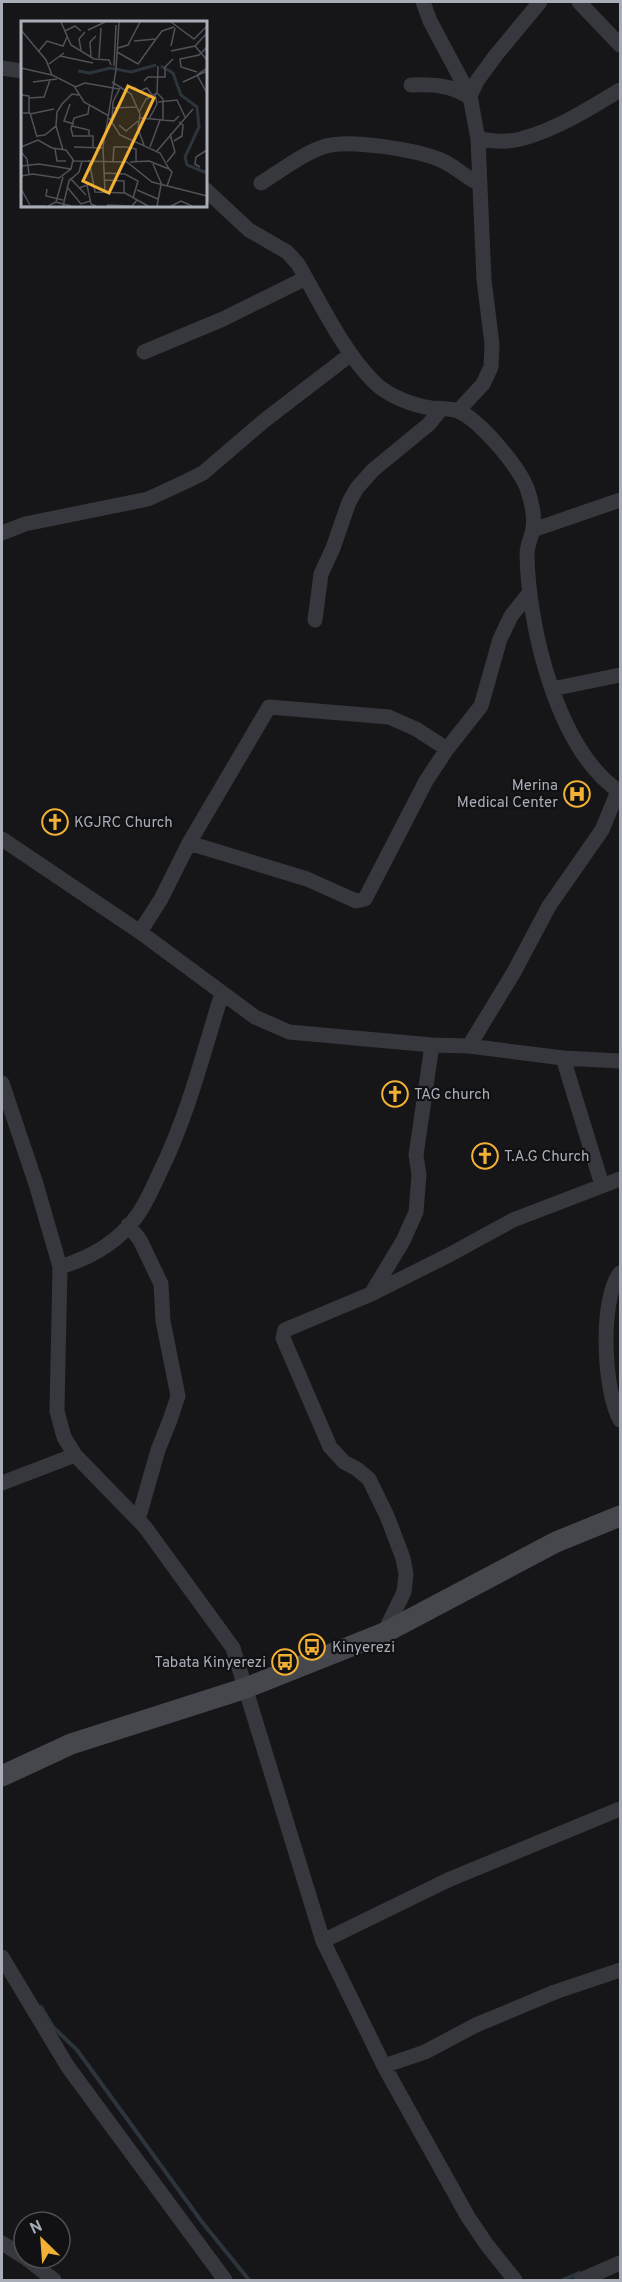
<svg xmlns="http://www.w3.org/2000/svg" width="622" height="2282" viewBox="0 0 622 2282" font-family="Overpass,sans-serif">
<style>
.lines{fill:none;stroke-linecap:round;stroke-linejoin:round}
.stream{stroke:#2c353c;stroke-width:4}
.street{stroke:#37383d;stroke-width:15}
.secondary{stroke:#45474d;stroke-width:21}
.labels{text-anchor:middle;stroke-width:4.5;stroke-linejoin:round;paint-order:stroke}
.poi-label{font-size:15px;fill:#a8adb8;stroke:#111113;text-anchor:start}
.inset-river{fill:none;stroke:#2c353c;stroke-width:3}
.inset-road{fill:none;stroke:#505258;stroke-width:1.5}
.view{fill:#f2b134;fill-opacity:0.15;stroke:#f2b134;stroke-width:3}
.inset-edge{fill:none;stroke:#a8adb8;stroke-width:3}
</style>
<rect width="100%" height="100%" fill="#161618"/>
<g class="lines">
<!-- stream -->
<path class="stream" d="M 41,2007 L 53,2027 L 77,2050 L 202,2222 L 249,2280
M 563,2280 L 579,2273"/>
<!-- street -->
<path class="street" d="M 423,2 L 430,21 L 470,96
M 579,2 L 620,45
M 2,68 L 22,71
M 411,85 C 432,84 453,85 470,98
M 478,139 C 493,141 510,143 524,138 C 559,128 590,108 620,90
M 261,183 C 282,170 303,153 326,146 C 351,139 417,150 441,160 C 455,166 466,178 480,184
M 206,190 L 249,230 L 287,252 L 298,264 C 320,302 343,351 374,382 C 388,396 412,405 431,408 C 440,409 451,408 458,411 C 480,420 518,466 527,488 C 531,501 535,514 533,528 C 532,537 527,544 527,554 C 528,626 557,750 620,792
M 144,352 L 223,319 L 306,278
M 458,411 L 483,384 L 491,367 L 492,344 L 484,280 L 478,139 L 470,96 L 477,81 L 496,55 L 540,2
M 533,530 L 620,500
M 2,533 L 25,524 L 148,499 L 187,481 L 203,473 L 265,420 L 351,354
M 315,620 L 321,574 L 333,548 L 349,502 L 357,488 L 373,470 L 429,424 L 441,409
M 552,689 L 620,675
M 2,839 L 140,932 L 255,1017 L 289,1032 L 432,1045 L 469,1046 L 563,1058 L 620,1061
M 189,843 L 307,879 L 356,901 L 365,899 L 426,781 L 447,749 L 481,706 L 500,639 L 511,616 L 530,592
M 140,932 L 161,899 L 189,843 L 269,707 L 389,717 L 416,729 L 447,749
M 469,1046 L 514,972 L 549,906 L 602,830 L 618,791
M 563,1058 L 602,1185
M 2,1083 L 36,1184 L 60,1267 L 57,1411 L 64,1437 L 75,1455 L 145,1527 L 233,1648 L 323,1941 L 384,2066 L 468,2217 L 487,2245 L 515,2280
M 128,1225 L 140,1240 L 161,1284 L 163,1321 L 178,1396 L 170,1420 L 158,1450 L 138,1520
M 60,1267 C 90,1258 118,1242 136,1217 C 146,1204 153,1187 160,1172 C 188,1115 203,1054 222,993
M 620,1273 C 599,1301 604,1391 620,1420
M 371,1294 L 403,1241 L 416,1212 L 419,1175 L 416,1155 L 432,1045
M 2,1483 L 75,1455
M 384,1633 L 404,1592 L 406,1574 L 403,1558 L 387,1516 L 369,1479 L 357,1469 L 344,1462 L 330,1447 L 283,1338 L 285,1330 L 371,1294 L 449,1255 L 513,1220 L 620,1179
M 323,1941 L 448,1880 L 620,1809
M 2,1957 L 68,2067 L 225,2280
M 384,2066 L 425,2052 L 476,2025 L 555,1992 L 620,1970
M 2,2243 L 24,2257
M 26,2258 L 54,2280
M 581,2280 L 620,2263"/>
<!-- secondary -->
<path class="secondary" d="M 2,1776 L 71,1744 L 246,1688 L 384,1633 L 556,1542 L 620,1516"/>
</g>
<!-- icons -->
<defs>
<g id="hospital-ring" transform="scale(1.35)"><circle r="9.5" fill="#111113" stroke="#f2b134" stroke-width="1.5"/><path d="M-5-5h3v3.5h4V-5h3V5h-3V1.5h-4V5h-3Z" fill="#f2b134"/></g>
<g id="church-ring" transform="scale(1.35)"><circle r="9.5" fill="#111113" stroke="#f2b134" stroke-width="1.5"/><path d="M-1.2-6h2.4v3.5h3.3v2.4h-3.3V6h-2.4V-.1h-3.3v-2.4h3.3Z" fill="#f2b134"/></g>
<g id="bus-ring" transform="scale(1.35)"><circle r="9.5" fill="#111113" stroke="#f2b134" stroke-width="1.5"/><path d="M-5-6H5V4H4V6H2V4H-2V6H-4V4H-5ZM-3.5-4V0h7V-4ZM-3.5 1.2v1.5H-2V1.2ZM2 1.2v1.5H3.5V1.2Z" fill="#f2b134"/></g>
</defs>
<g fill-rule="evenodd">
<use href="#hospital-ring" x="577" y="794"/>
<use href="#church-ring" x="55" y="822"/>
<use href="#church-ring" x="395" y="1094"/>
<use href="#church-ring" x="485" y="1156"/>
<use href="#bus-ring" x="312" y="1647"/>
<use href="#bus-ring" x="285" y="1662"/>
</g>
<g class="labels">
<!-- poi labels -->
<g class="poi-label">
<text x="558" y="790" text-anchor="end">Merina<tspan x="558" dy="17">Medical Center</tspan></text>
<text x="74" y="827">KGJRC Church</text>
<text x="414" y="1099">TAG church</text>
<text x="504" y="1161">T.A.G Church</text>
<text x="332" y="1652">Kinyerezi</text>
<text x="266" y="1667" text-anchor="end">Tabata Kinyerezi</text>
</g>
</g>
<!-- overview -->
<g transform="translate(21 21)">
<rect width="186" height="186" fill="#161618"/>
<path class="inset-river" d="M 140,45 L 152,52 L 160,74 L 176,86 L 178,106 L 164,136 L 166,144 L 186,152M 57,50 L 69,52 L 89,47 L 110,51 L 135,44"/>
<path class="inset-road" d="M 40,1 L 50,24 L 73,38 L 88,39 L 90,44M 150,1 L 173,18 L 186,5M 0,9 L 25,39 L 31,54 L 53,65 L 63,81 L 88,95M 67,9 L 84,1M 44,10 L 54,5 L 60,10M 113,20 L 135,18 L 141,10 L 153,6M 150,25 L 154,7M 174,25 L 186,39M 97,27 L 107,24 L 119,1M 60,29 L 58,18 L 64,11M 150,30 L 174,25 L 186,12M 17,31 L 26,20 L 42,25 L 46,16M 96,31 L 117,43 L 135,18M 39,35 L 72,42M 70,36 L 69,21 L 75,15M 78,37 L 80,7M 28,43 L 43,32M 93,45 L 95,4M 0,47 L 31,54M 186,47 L 176,54 L 186,72M 176,51 L 160,46 L 159,38 L 178,34 L 186,26M 123,60 L 127,56 L 144,56 L 144,46 L 152,38M 12,61 L 36,58M 91,61 L 110,73 L 119,93 L 117,108 L 123,124M 162,61 L 186,50M 54,66 L 64,62 L 98,68M 113,66 L 119,70 L 126,67 L 131,74M 136,72 L 142,78 L 142,99M 0,74 L 8,75 L 8,92M 8,77 L 23,76 L 29,59M 137,81 L 156,79 L 164,96M 49,83 L 43,100 L 53,103M 68,85 L 67,93 L 53,97 L 50,108 L 52,115 L 72,115 L 72,127M 91,87 L 115,86M 118,91 L 125,78 L 136,72 L 137,45M 2,92 L 9,92 L 16,116M 9,93 L 33,88M 88,97 L 99,114 L 139,132 L 148,148M 119,97 L 153,100 L 158,95M 128,98 L 136,83 L 134,73M 91,99 L 92,81 L 99,67M 98,104 L 105,110 L 117,100M 35,105 L 42,129M 51,105 L 68,109 L 68,114M 16,115 L 24,114 L 35,105 L 36,91 L 41,83 L 51,73 L 58,74M 153,120 L 161,115 L 162,104 L 158,101M 0,126 L 17,119 L 31,127 L 45,129 L 53,140 L 106,141 L 131,161 L 186,175M 53,126 L 82,127M 129,126 L 139,99M 34,128 L 36,140 L 45,140M 136,130 L 172,88M 0,131 L 6,138 L 8,153M 68,139 L 74,171 L 104,172 L 127,185M 92,140 L 93,126 L 105,126 L 115,128 L 115,140M 109,141 L 128,140 L 148,148 L 151,151 L 146,165M 146,141 L 154,131 L 149,113M 132,143 L 141,164M 0,145 L 18,143 L 50,148M 179,146 L 174,143 L 175,136 L 186,129M 83,152 L 104,153 L 117,160 L 112,177M 0,155 L 12,153 L 38,157 L 50,148 L 52,139M 49,157 L 65,174M 83,159 L 103,160 L 103,172M 46,166 L 60,183 L 69,180M 58,167 L 66,164 L 70,183 L 75,185M 0,168 L 9,184M 26,168 L 25,175 L 42,179M 116,169 L 137,178M 84,172 L 82,126 L 95,49 L 98,1M 35,181 L 42,156M 86,184 L 111,185 L 116,179M 2,185 L 25,185M 27,185 L 35,181 L 50,185M 42,185 L 48,160 L 58,151 L 61,140M 136,185 L 140,164M 150,185 L 160,180 L 171,185"/>
<path class="view" d="M 107,65 L 133,77 L 88,172 L 62,160 Z"/>
<rect width="186" height="186" class="inset-edge"/>
</g>
<!-- border -->
<rect width="622" height="2282" fill="none" stroke="#a8adb8" stroke-width="6"/>
<!-- north arrow -->
<g transform="translate(42 2240) rotate(335)"><circle r="28" fill="#111113" stroke="#4d4f55" stroke-width="1.5"/>
<path d="M0-4.5L10 22L0 15L-10 22Z" fill="#f2b134"/>
<text y="-9" font-size="16" font-weight="bold" text-anchor="middle" fill="#a8adb8">N</text>
</g>
</svg>
